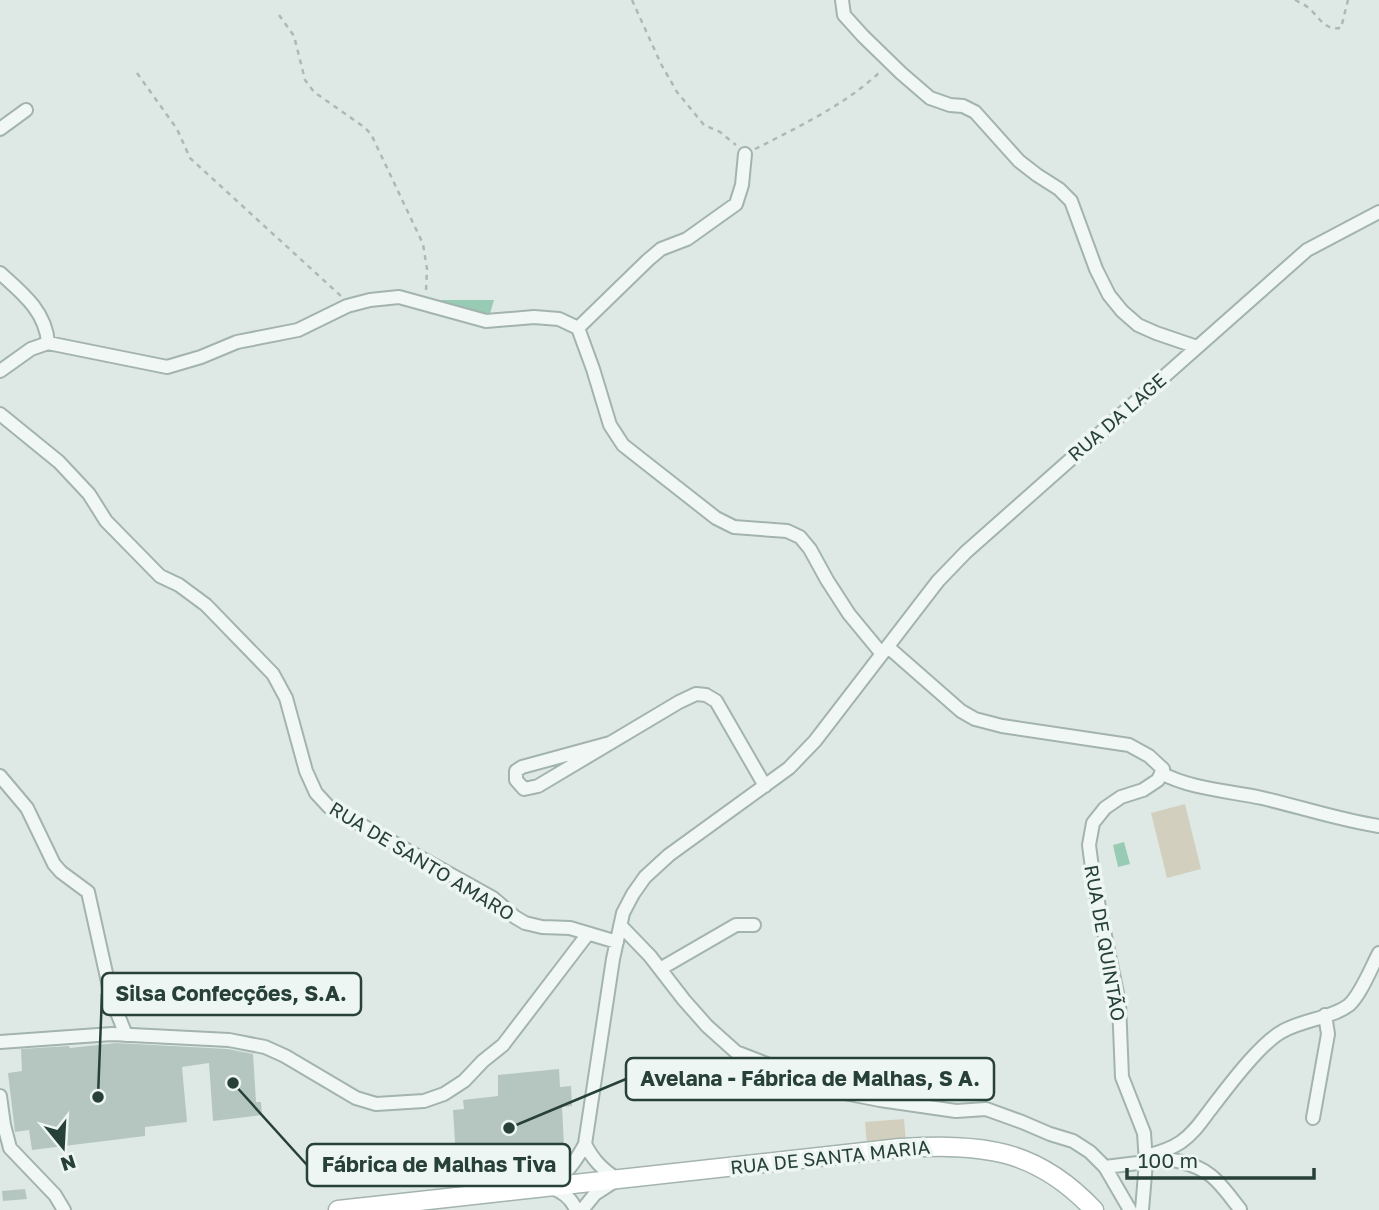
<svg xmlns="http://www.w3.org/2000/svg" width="1379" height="1210" viewBox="0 0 1379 1210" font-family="'Golos Text',sans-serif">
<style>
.green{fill:#d3cfbf}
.water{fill:#97cbb4}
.building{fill:#b5c6c0}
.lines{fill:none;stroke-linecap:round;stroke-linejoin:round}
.minor-casing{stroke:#a3b3ae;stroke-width:16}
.secondary-casing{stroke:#a3b3ae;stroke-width:21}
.path{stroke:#acb9b5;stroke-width:2.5;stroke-dasharray:5 5;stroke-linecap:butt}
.minor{stroke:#f1f7f5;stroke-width:12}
.secondary{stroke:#fff;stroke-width:18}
.labels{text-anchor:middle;stroke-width:7;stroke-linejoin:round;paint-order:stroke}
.street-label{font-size:19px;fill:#274038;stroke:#eef6f3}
.leader{fill:none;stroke:#274038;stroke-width:2.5}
.callout-dot{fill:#274038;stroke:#eef6f3;stroke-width:2.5}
.callout{fill:#eef6f3;stroke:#274038;stroke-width:2.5}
.callout-label{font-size:21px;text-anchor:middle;font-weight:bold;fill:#274038}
</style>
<rect width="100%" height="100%" fill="#dee9e5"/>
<!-- green -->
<path class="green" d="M 1185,804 L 1201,869 L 1167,878 L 1151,813 Z
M 904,1119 L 906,1141 L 867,1145 L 865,1122 Z"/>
<!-- water -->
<path class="water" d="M 438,300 L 494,300 L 489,317 L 437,304 Z
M 1124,842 L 1130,864 L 1118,867 L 1113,845 Z"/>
<!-- building -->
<path class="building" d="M 116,1043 L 228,1049 L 253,1054 L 256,1102 L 261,1102 L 262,1115 L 213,1121 L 209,1063 L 182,1067 L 187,1122 L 145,1127 L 145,1136 L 32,1150 L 29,1130 L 15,1132 L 8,1073 L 22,1071 L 21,1049 L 69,1046 L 70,1048 Z
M 559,1069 L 560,1087 L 571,1086 L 572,1106 L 562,1107 L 564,1146 L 456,1158 L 453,1110 L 464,1109 L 463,1100 L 498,1096 L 498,1075 Z
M 25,1189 L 27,1199 L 3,1201 L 2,1191 Z"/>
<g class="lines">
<!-- minor casing -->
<g class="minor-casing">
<path id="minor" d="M 842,0 L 844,15 L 863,36 L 901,73 L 930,98 L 950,105 L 963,106 L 975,112 L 1019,161 L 1037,175 L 1059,189 L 1071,201 L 1096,269 L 1109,295 L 1122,311 L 1138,325 L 1156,333 L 1197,347
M 0,129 L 26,110
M 0,273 C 21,292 46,311 48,343
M 578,328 L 648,260 L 661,249 L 687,239 L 736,204 L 742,185 L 745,154
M 0,371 L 31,349 L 48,343 L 167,367 L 201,357 L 237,342 L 298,330 L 347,306 L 370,300 L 399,297 L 486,321 L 534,317 L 559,319 L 578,328 L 593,369 L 610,425 L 623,445 L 716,518 L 734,527 L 787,531 L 800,537 L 810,549 L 827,580 L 849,614 L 882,654
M 0,414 L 59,462 L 89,494 L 106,521 L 160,576 L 179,585 L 206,605 L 273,674 L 286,698 L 306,771 L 316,793 L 329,807 L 493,898 L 515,917 L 525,923 L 542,927 L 570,928 L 617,942
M 888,647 L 961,711 L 975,719 L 1002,726 L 1129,745 L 1149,756 L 1163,769 L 1158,780 L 1143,790 L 1121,797 L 1105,808 L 1093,823 L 1089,845 L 1094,883 L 1119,1003 L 1122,1077 L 1144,1133 L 1146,1162 L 1142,1210
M 610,743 L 522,767 L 516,771 L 516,780 L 524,789 L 538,786 L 679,702 L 696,694 L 706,695 L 716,701 L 765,786
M 1161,773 C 1191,789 1229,791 1262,798 C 1301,807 1339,820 1379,826
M 0,776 L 27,808 L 54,864 L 61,872 L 88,892 L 112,1000 L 126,1035
M 621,926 L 650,956 L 684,1000 L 707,1026 L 736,1052 L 839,1092 L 880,1100 L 956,1111 L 986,1109 L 1022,1122 L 1050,1134 L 1073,1141 L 1090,1152 L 1105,1167 L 1130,1210
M 660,969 L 736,925 L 754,925
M 0,1042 L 112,1034 L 229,1040 L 265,1047 L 285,1056 L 356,1098 L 376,1104 L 424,1101 L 444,1094 L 464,1081 L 483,1061 L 503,1045 L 587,935
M 0,1096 L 4,1125 L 10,1148 L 55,1195 L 64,1210
M 1313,1118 L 1328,1034 L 1325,1015
M 585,1144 C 593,1160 602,1169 617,1179
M 1146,1156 C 1158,1153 1171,1149 1181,1142 C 1193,1134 1201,1122 1210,1110 C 1227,1088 1260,1043 1283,1031 C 1302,1020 1332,1018 1349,1005 C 1361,994 1371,968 1379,953
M 1150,1157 C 1170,1159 1193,1162 1210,1175 C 1221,1183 1231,1198 1240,1209
M 1105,1167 L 1146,1162
M 551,1185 C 567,1173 576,1161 585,1144 L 613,959 L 623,913 L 633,894 L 645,877 L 669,855 L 789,768 L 815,741 L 938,581 L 966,552 L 1307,250 L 1379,212
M 552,1188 C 563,1192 572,1199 576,1210
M 582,1210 L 595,1194 L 615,1181"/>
</g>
<!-- secondary casing -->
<g class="secondary-casing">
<path id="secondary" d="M 338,1210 L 900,1148 C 981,1144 1035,1147 1094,1210"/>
</g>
<!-- path -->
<path class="path" d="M 632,0 L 661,64 L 677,92 L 704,125 L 720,132 L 736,145
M 1295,0 C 1301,3 1307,6 1311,10 C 1321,20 1325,30 1341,28 L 1348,0
M 279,15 L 294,36 L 305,80 L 314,92 L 364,127 L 371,134 L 423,244 L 427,269 L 426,291
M 137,73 L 177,129 L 190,158 L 342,297
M 755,149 C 798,127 847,104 882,70"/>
<!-- minor -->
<use href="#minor" class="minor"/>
<!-- secondary -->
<use href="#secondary" class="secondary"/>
</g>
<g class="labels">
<!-- street labels -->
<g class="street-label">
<text transform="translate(1117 417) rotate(-41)" y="7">RUA DA LAGE</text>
<text transform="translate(422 861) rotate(31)" y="7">RUA DE SANTO AMARO</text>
<text transform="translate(1105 943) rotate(80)" y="7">RUA DE QUINTÃO</text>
<text transform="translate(830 1157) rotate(-6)" y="7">RUA DE SANTA MARIA</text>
</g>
</g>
<!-- callouts -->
<path class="leader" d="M98 1097L102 994M509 1128L626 1079M233 1083L307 1165"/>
<g class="callout-dot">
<circle cx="98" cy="1097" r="7"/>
<circle cx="509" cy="1128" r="7"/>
<circle cx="233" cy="1083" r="7"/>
</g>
<g class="callout">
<rect x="102" y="973" width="259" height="42" rx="7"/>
<rect x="626" y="1058" width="368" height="42" rx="7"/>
<rect x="307" y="1144" width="263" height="42" rx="7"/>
</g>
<g class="callout-label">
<text x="231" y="1001">Silsa Confecções, S.A.</text>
<text x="810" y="1086">Avelana - Fábrica de Malhas, S A.</text>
<text x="439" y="1172">Fábrica de Malhas Tiva</text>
</g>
<!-- north arrow -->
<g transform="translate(63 1147) rotate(162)" stroke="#eef6f3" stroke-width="5" paint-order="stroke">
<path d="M0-5L12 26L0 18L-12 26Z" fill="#274038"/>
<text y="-10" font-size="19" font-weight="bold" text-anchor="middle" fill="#274038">N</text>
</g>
<!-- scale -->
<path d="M1127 1168v10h187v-10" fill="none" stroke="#274038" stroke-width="3.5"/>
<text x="1138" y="1168" font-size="21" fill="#274038" stroke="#eef6f3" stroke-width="5" paint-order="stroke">100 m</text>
</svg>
